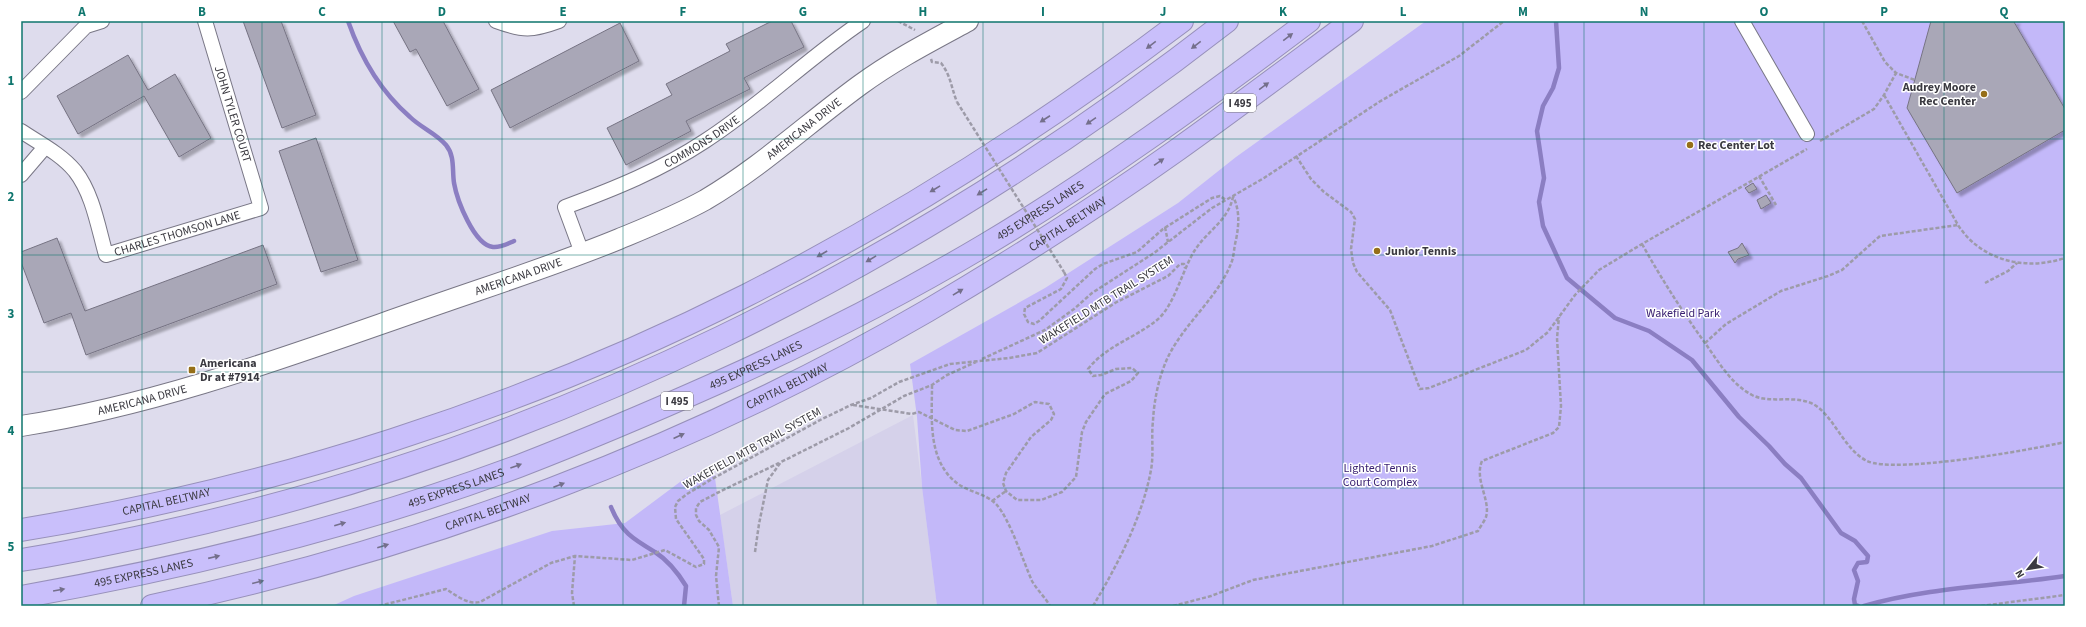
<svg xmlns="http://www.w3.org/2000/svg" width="2086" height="627" viewBox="0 0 2086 627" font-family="'Source Sans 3',sans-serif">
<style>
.built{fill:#d5d1ea}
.green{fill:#c3b8f9}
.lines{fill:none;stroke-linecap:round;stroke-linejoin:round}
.stream{stroke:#8b7ec2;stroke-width:4.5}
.building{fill:#a9a7b7;stroke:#767383;filter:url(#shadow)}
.street-casing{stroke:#797786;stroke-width:16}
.secondary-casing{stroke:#797786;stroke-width:22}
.highway-casing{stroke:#9790ba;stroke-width:24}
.path{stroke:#9d9ba8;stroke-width:2.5;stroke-dasharray:4 2;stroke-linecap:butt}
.street{stroke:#fff;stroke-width:14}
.secondary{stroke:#fff;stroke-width:20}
.highway{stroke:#c9bffb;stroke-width:22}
.path-bridge{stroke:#9d9ba8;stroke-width:2.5;stroke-dasharray:4 2;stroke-linecap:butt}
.oneway{fill:#746f8b}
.grid{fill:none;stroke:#0f766e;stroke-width:1;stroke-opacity:0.55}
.poi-dot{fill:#966f19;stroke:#fff;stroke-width:1.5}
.labels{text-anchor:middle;stroke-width:3;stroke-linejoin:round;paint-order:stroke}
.shield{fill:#fff;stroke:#76757a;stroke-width:1}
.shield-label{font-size:11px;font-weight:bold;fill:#3b3a41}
.poi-label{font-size:12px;font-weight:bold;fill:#3b3a41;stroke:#fff;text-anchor:start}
.street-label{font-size:12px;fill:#3b3a41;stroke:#fff}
.park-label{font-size:12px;fill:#3a2172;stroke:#fff}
.neatline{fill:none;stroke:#0f766e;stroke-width:1.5}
.grid-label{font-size:13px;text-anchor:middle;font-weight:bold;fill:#0f766e}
</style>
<defs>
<filter id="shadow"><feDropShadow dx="3.5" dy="3.5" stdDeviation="1" flood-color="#0004"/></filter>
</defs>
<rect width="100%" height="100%" fill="#dedced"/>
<!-- built -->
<path class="built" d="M 913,415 L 937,606 L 733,606 L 720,515 Z"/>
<!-- green -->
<path class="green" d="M 1426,21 L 2065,21 L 2065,606 L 937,606 L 922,487 L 917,417 L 910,364 L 1045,288 L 1178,203 L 1236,157 Z
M 713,464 L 733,606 L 332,606 L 354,596 L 552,531 L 625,523 L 684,479 Z"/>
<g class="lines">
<!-- stream -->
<path class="stream" d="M 348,21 C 361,58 380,91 410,117 C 420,127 437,134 446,145 C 455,156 452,169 454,183 C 457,200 474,245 493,247 C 500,248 507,244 514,241
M 1556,21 L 1559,68 L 1553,88 L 1543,106 L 1537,131 L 1544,178 L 1539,202 L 1543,226 L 1567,278 L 1615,318 L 1649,331 L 1692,360 L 1739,417 L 1769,446 L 1785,464 L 1801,478 L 1841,533 L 1855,541 L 1868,556 L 1867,562 L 1858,563 L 1854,570 L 1858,581 L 1854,599 L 1855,605 L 1858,606
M 611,507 C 621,532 633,539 655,552 C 669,561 678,573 686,586 L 684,606
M 1864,606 C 1929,587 1998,586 2065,576"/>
</g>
<!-- building -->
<path class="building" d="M 243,21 L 281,21 L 316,115 L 282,128 Z
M 393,21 L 443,21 L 479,89 L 447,106 L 416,49 L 410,52 Z
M 772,21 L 791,21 L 804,47 L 744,78 L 750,89 L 686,121 L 691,131 L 626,165 L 607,128 L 672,95 L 666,84 L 730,51 L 726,44 Z
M 1931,21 L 2017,21 L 2014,22 L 2065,109 L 2065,130 L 1957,193 L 1907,108 Z
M 620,23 L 639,61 L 510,128 L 491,90 Z
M 128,55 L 148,90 L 175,74 L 211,138 L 179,157 L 144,96 L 78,134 L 57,96 Z
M 316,138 L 358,260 L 321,272 L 279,151 Z
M 1753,183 L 1757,189 L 1749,193 L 1745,188 Z
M 1766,195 L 1771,203 L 1761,209 L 1757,200 Z
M 57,238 L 85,311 L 263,245 L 277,284 L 86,355 L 71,313 L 44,323 L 21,262 L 21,252 Z
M 1742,243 L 1749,255 L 1738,259 L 1735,263 L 1728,252 L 1738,248 Z"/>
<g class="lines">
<!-- street casing -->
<g class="street-casing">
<g id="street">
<path d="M 496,21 C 523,31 532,31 559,21"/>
<path d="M 1742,21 L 1807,134"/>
<path d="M 21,92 L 86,26 L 102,21"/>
<path id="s1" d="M 21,131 C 39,143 61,154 75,171 C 93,194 98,227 106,255 L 261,208 L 205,21"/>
<path d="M 21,175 L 45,147"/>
<path id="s2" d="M 582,253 L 565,207 C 614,189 661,170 705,141 C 761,105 808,58 863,21"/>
</g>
</g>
<!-- secondary casing -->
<g class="secondary-casing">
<g id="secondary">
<path id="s3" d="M 21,426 C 168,403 307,349 447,301 C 505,281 563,262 619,239 C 648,227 678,215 705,200 C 761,167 808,123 860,85 C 894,60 931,41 968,21"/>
</g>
</g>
<!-- highway casing -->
<g class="highway-casing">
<g id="highway">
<path id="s4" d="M 21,530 C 271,489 521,409 747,295 C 900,217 1046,124 1182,21"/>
<path d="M 21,560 C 67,553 113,543 159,533 C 551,447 911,267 1227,21"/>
<path id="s5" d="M 21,597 C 190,567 358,526 519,466 C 586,440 652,412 717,383 C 809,342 899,296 985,245 C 1097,178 1204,100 1309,21"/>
<path id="s6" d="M 152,606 C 422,549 688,450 927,311 C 1012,261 1097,207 1177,150 C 1236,108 1294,64 1352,21"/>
</g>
</g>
<!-- path -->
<path class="path" d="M 898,21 L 915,30
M 1862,21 L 1885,62 L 1896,73 L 1915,80
M 931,59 L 932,62 L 941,63 C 951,76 951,87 957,102
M 1884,95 L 1958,225 C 1981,261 2026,271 2065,258
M 1820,141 L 1874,109 L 1884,95 L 1896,73
M 1296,156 L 1311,179 L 1324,192 L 1351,212 L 1355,219 L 1351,249 L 1353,263 L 1357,272 L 1390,310 L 1420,389 L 1429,388 L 1526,350 L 1548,332 L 1575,295 L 1599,270 L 1642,244 L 1807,149
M 1759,176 L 1776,205
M 1165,227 L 1168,242
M 1642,244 C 1661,278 1682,311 1705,343 C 1718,361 1731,384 1752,395 C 1770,404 1791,395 1811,403 C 1833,413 1843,449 1867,461 C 1895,474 2030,450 2065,442
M 1064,272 L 1067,278 L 1061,289 L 1025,308 L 1024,314 L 1028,322 L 1034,324 L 1039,321 L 1095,269 L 1103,264 L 1137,252 L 1163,229 L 1212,198 L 1220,196 L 1226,200
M 1985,283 L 2008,271 L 2017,263
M 1705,343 L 1726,324 L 1781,291 L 1828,276 L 1842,270 L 1880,236 L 1958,225
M 982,359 L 1045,330 L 1074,309 L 1092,293 L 1154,253 L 1212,208 L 1264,178 L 1379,102 L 1459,56 L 1504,21
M 932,385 C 932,419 927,461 958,484 C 970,492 986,494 996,504 C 1010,519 1023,561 1032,581 C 1037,590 1045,597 1050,606
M 853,405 L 912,414 L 919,412 L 955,430 L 967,431 L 1014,414 L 1035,402 L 1049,404 L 1054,414 L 1051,420 L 1031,437 L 1006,473 L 1003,483 L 1006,491 L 1017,500 L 1041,500 L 1062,492 L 1076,477 L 1082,432 L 1086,422 L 1105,394 L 1131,381 L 1138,373 L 1132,368 L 1116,369 L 1101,375 L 1093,376 L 1088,369 C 1106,346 1135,338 1157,320 C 1175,305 1182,270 1195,250 C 1207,231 1228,221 1233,197
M 992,501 L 1006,491
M 755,552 L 759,524 L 768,480 L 781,462 L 849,428 L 904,396 L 932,385 L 947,375 L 976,362
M 379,606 L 446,589 C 456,595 467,605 480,602 L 551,563 L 575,556 L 632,560 L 665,550 L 696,567 L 704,564 L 704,559 L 676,519 L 675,507 L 678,501 L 687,494 L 712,479 L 822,419 L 851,405 L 871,398 L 899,382 L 950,364 L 1009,358 L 1037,353 L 1115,303 L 1168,276 L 1180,264 L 1184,264 L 1185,268
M 574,606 L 572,593 L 575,556
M 719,606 L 716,576 L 719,547 L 709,530 L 699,521 L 696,515 L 696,508 L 700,502 L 717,493 L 779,463
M 1093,606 C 1118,564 1142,518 1151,470 C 1154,453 1151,438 1153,421 C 1154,400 1159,376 1168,357 C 1185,322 1219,297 1232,261 C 1234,255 1234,247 1236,240 C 1239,224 1240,211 1233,196
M 1173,606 L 1211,596 L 1253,580 L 1432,546 L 1478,531 C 1480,527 1484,522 1486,517 C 1491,500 1474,480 1482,461 L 1553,433 L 1559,427 L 1561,406 L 1557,338 L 1559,317
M 1981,606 L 2065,595"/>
<!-- street -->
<use href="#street" class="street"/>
<!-- secondary -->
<use href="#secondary" class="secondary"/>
<!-- highway -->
<use href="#highway" class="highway"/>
<!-- path-bridge -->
<path class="path-bridge" d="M 957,102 L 1064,272"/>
</g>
<!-- one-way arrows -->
<defs><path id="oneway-solid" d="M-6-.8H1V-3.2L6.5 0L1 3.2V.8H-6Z"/></defs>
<g class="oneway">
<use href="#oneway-solid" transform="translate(1288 37) rotate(-37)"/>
<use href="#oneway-solid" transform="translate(1151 45) rotate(143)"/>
<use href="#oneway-solid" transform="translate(1196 45) rotate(142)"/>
<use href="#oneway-solid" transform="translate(1264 86) rotate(-36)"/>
<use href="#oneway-solid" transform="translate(1045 119) rotate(147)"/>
<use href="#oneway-solid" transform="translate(1091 121) rotate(146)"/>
<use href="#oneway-solid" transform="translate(1159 162) rotate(-34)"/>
<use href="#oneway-solid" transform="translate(935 189) rotate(149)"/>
<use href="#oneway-solid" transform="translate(982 192) rotate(148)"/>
<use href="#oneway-solid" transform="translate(822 254) rotate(150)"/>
<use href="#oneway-solid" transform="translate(871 259) rotate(149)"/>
<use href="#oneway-solid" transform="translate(958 292) rotate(-31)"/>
<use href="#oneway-solid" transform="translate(679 436) rotate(-24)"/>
<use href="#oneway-solid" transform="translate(516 466) rotate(-20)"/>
<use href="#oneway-solid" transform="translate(559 485) rotate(-21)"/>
<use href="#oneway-solid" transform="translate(340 524) rotate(-16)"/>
<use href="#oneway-solid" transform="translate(383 546) rotate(-17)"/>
<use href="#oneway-solid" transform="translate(214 557) rotate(-13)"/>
<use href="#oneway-solid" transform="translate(258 582) rotate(-14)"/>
<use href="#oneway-solid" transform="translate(59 590) rotate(-10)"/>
</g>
<!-- grid -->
<path class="grid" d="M 142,21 L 142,606M 262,21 L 262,606M 382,21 L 382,606M 502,21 L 502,606M 623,21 L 623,606M 743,21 L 743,606M 863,21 L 863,606M 983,21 L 983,606M 1103,21 L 1103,606M 1223,21 L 1223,606M 1343,21 L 1343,606M 1463,21 L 1463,606M 1584,21 L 1584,606M 1704,21 L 1704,606M 1824,21 L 1824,606M 1944,21 L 1944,606M 21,139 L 2065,139M 21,255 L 2065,255M 21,372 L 2065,372M 21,488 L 2065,488"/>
<!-- markers -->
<g class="poi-dot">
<circle cx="1984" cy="94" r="4"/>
<circle cx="1690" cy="145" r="4"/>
<circle cx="1377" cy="251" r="4"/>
<rect x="188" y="366" width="8" height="8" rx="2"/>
</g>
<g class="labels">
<!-- shield labels -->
<g class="shield">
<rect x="1224" y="94" width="32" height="18" rx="3"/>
<rect x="661" y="392" width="32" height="18" rx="3"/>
</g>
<g class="shield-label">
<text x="1240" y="107">I 495</text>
<text x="677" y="405">I 495</text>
</g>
<!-- poi labels -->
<g class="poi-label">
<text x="1976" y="91" text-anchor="end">Audrey Moore<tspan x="1976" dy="14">Rec Center</tspan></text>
<text x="1698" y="149">Rec Center Lot</text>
<text x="1385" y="255">Junior Tennis</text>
<text x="200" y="367">Americana<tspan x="200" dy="14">Dr at #7914</tspan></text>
</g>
<!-- street labels -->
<g class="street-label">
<text transform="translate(233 114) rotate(73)" y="4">JOHN TYLER COURT</text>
<text dy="4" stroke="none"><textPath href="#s3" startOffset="844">AMERICANA DRIVE</textPath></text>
<text dy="4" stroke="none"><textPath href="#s2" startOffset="201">COMMONS DRIVE</textPath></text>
<text dy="4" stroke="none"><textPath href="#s5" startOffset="1097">495 EXPRESS LANES</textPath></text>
<text dy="4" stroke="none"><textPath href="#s6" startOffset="998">CAPITAL BELTWAY</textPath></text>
<text dy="4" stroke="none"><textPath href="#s1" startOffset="232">CHARLES THOMSON LANE</textPath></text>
<text dy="4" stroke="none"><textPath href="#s3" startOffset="520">AMERICANA DRIVE</textPath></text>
<text transform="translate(1106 300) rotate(-32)" y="4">WAKEFIELD MTB TRAIL SYSTEM</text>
<text dy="4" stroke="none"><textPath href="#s5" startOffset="773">495 EXPRESS LANES</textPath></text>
<text dy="4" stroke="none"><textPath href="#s6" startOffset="674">CAPITAL BELTWAY</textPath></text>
<text dy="4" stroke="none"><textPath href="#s3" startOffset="124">AMERICANA DRIVE</textPath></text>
<text transform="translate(752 448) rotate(-29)" y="4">WAKEFIELD MTB TRAIL SYSTEM</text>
<text dy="4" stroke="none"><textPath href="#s5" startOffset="449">495 EXPRESS LANES</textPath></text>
<text dy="4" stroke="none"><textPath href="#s4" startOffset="148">CAPITAL BELTWAY</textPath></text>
<text dy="4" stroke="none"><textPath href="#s6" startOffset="349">CAPITAL BELTWAY</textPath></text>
<text dy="4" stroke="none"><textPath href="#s5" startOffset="125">495 EXPRESS LANES</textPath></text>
</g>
<!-- park labels -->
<g class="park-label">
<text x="1683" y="317">Wakefield Park</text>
<text x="1380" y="472">Lighted Tennis<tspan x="1380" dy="14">Court Complex</tspan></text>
</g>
</g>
<!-- border -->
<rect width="2086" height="627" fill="none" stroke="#ffffff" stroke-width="44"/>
<!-- north arrow -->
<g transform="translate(2028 569) rotate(240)" stroke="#ffffff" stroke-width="3" paint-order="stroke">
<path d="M0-3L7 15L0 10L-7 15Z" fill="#3b3a41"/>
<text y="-6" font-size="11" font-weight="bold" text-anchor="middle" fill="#3b3a41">N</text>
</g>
<rect x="22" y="22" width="2042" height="583" class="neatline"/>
<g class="grid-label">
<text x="82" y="16">A</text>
<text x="202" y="16">B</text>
<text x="322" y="16">C</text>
<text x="442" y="16">D</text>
<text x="563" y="16">E</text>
<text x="683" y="16">F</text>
<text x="803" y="16">G</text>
<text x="923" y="16">H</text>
<text x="1043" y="16">I</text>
<text x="1163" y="16">J</text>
<text x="1283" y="16">K</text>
<text x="1403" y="16">L</text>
<text x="1523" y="16">M</text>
<text x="1644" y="16">N</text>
<text x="1764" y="16">O</text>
<text x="1884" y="16">P</text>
<text x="2004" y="16">Q</text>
<text x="11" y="85">1</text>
<text x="11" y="201">2</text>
<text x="11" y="318">3</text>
<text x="11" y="435">4</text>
<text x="11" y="551">5</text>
</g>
</svg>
